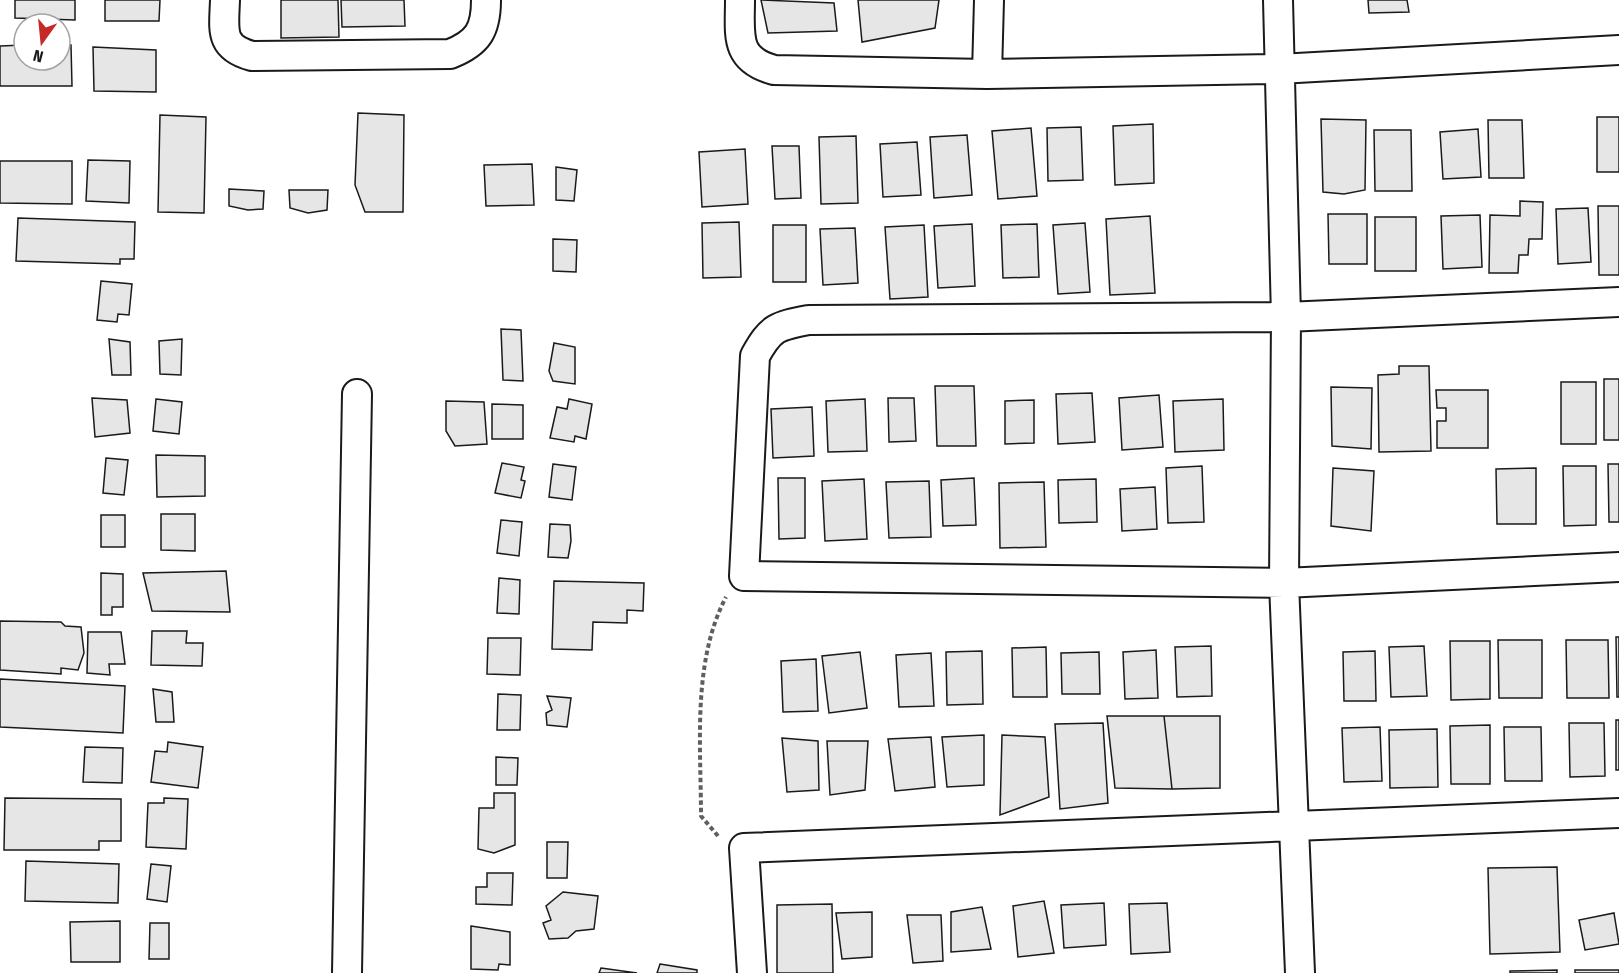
<svg xmlns="http://www.w3.org/2000/svg" width="1619" height="973" viewBox="0 0 1619 973" font-family="'Fira Sans Condensed',sans-serif">
<style>
.building{fill:#e6e6e6;stroke:#1a1a1a;stroke-width:1.5}
.lines{fill:none;stroke-linecap:round;stroke-linejoin:round}
.minor-casing{stroke:#1a1a1a;stroke-width:32}
.path{stroke:#5f5f5f;stroke-width:4;stroke-dasharray:4.5 3;stroke-linecap:butt}
.minor{stroke:#fff;stroke-width:28}
</style>
<rect width="100%" height="100%" fill="#fff"/>
<!-- building -->
<path class="building" d="M 15,0 L 75,0 L 75,20 L 15,18 Z
M 105,0 L 160,0 L 159,21 L 105,21 Z
M 281,0 L 338,0 L 339,37 L 281,38 Z
M 341,0 L 404,0 L 405,26 L 342,27 Z
M 761,0 L 834,3 L 837,31 L 768,33 Z
M 858,0 L 939,0 L 935,28 L 862,42 Z
M 1368,0 L 1407,0 L 1409,12 L 1369,13 Z
M 24,45 L 24,60 L 60,60 L 60,45 L 71,45 L 72,86 L 0,86 L 0,46 Z
M 93,47 L 156,50 L 156,92 L 94,91 Z
M 358,113 L 404,115 L 403,212 L 365,212 L 355,185 Z
M 160,115 L 206,117 L 204,213 L 158,212 Z
M 1597,117 L 1619,117 L 1619,172 L 1597,172 Z
M 1321,119 L 1366,120 L 1365,190 L 1344,194 L 1323,192 Z
M 1488,120 L 1522,120 L 1524,178 L 1489,178 Z
M 1153,124 L 1154,183 L 1115,185 L 1113,126 Z
M 1081,127 L 1083,180 L 1048,181 L 1047,128 Z
M 1031,128 L 1037,196 L 998,199 L 992,131 Z
M 1478,129 L 1481,177 L 1443,179 L 1440,132 Z
M 1374,130 L 1411,130 L 1412,191 L 1375,191 Z
M 967,135 L 972,195 L 934,198 L 930,137 Z
M 856,136 L 858,203 L 821,204 L 819,137 Z
M 917,142 L 921,195 L 883,197 L 880,144 Z
M 772,146 L 799,146 L 801,198 L 775,199 Z
M 745,149 L 748,204 L 702,207 L 699,152 Z
M 88,160 L 130,161 L 129,203 L 86,201 Z
M 0,161 L 72,161 L 72,204 L 0,203 Z
M 532,164 L 534,205 L 486,206 L 484,165 Z
M 556,167 L 577,170 L 574,201 L 556,200 Z
M 229,189 L 264,191 L 263,209 L 248,210 L 229,206 Z
M 289,190 L 328,190 L 327,210 L 308,213 L 290,208 Z
M 1520,201 L 1543,202 L 1542,239 L 1529,239 L 1528,255 L 1519,255 L 1518,273 L 1489,273 L 1490,215 L 1520,216 Z
M 1598,206 L 1619,206 L 1619,275 L 1599,275 Z
M 1588,208 L 1591,262 L 1558,264 L 1556,209 Z
M 1328,214 L 1367,214 L 1367,264 L 1329,264 Z
M 1480,215 L 1482,267 L 1443,269 L 1441,216 Z
M 1150,216 L 1155,293 L 1110,295 L 1106,219 Z
M 1375,217 L 1416,217 L 1416,271 L 1375,271 Z
M 18,218 L 135,222 L 134,259 L 120,259 L 120,264 L 16,261 Z
M 739,222 L 741,277 L 703,278 L 702,223 Z
M 1085,223 L 1090,292 L 1058,294 L 1053,225 Z
M 972,224 L 975,286 L 938,288 L 934,226 Z
M 1037,224 L 1039,277 L 1003,278 L 1001,225 Z
M 773,225 L 806,225 L 806,282 L 773,282 Z
M 924,225 L 928,297 L 890,299 L 885,227 Z
M 855,228 L 858,283 L 823,285 L 820,229 Z
M 553,239 L 577,240 L 576,272 L 553,271 Z
M 101,281 L 132,284 L 129,315 L 118,314 L 117,322 L 97,320 Z
M 501,329 L 521,330 L 523,381 L 503,380 Z
M 109,339 L 130,342 L 131,375 L 112,375 Z
M 182,339 L 181,375 L 160,374 L 159,341 Z
M 554,343 L 575,347 L 575,384 L 553,381 L 549,371 Z
M 1399,366 L 1429,366 L 1431,451 L 1379,452 L 1378,375 L 1399,374 Z
M 1604,379 L 1619,379 L 1619,440 L 1604,440 Z
M 1561,382 L 1596,382 L 1596,444 L 1561,444 Z
M 935,386 L 974,386 L 976,446 L 937,446 Z
M 1331,387 L 1372,388 L 1371,449 L 1332,446 Z
M 1436,390 L 1488,390 L 1488,448 L 1437,448 L 1437,421 L 1446,421 L 1446,408 L 1437,408 Z
M 1092,393 L 1095,442 L 1058,444 L 1056,394 Z
M 1159,395 L 1163,447 L 1122,450 L 1119,398 Z
M 92,398 L 127,400 L 130,433 L 95,437 Z
M 888,398 L 914,398 L 916,441 L 889,442 Z
M 156,399 L 182,402 L 179,434 L 153,431 Z
M 569,399 L 592,404 L 586,439 L 575,436 L 574,442 L 550,438 L 557,407 L 567,409 Z
M 865,399 L 867,451 L 828,452 L 826,401 Z
M 1223,399 L 1224,450 L 1175,452 L 1173,401 Z
M 1034,400 L 1034,443 L 1005,444 L 1005,401 Z
M 446,401 L 484,402 L 487,444 L 455,446 L 446,431 Z
M 492,404 L 523,405 L 523,439 L 492,439 Z
M 812,407 L 814,456 L 773,458 L 771,409 Z
M 156,455 L 205,456 L 205,496 L 157,497 Z
M 106,458 L 128,460 L 124,495 L 103,493 Z
M 502,463 L 524,467 L 521,480 L 525,481 L 521,498 L 495,493 Z
M 553,464 L 576,467 L 572,500 L 549,497 Z
M 1608,464 L 1619,464 L 1619,522 L 1609,522 Z
M 1202,466 L 1204,522 L 1168,523 L 1166,468 Z
M 1563,466 L 1596,466 L 1596,525 L 1564,526 Z
M 1333,468 L 1374,471 L 1371,531 L 1331,526 Z
M 1536,468 L 1536,524 L 1497,524 L 1496,469 Z
M 778,478 L 805,478 L 805,538 L 779,539 Z
M 974,478 L 976,525 L 943,526 L 941,480 Z
M 864,479 L 867,539 L 825,541 L 822,481 Z
M 1096,479 L 1097,522 L 1059,523 L 1058,480 Z
M 929,481 L 931,537 L 889,538 L 886,482 Z
M 1044,482 L 1046,547 L 1000,548 L 999,483 Z
M 1155,487 L 1157,529 L 1122,531 L 1120,489 Z
M 161,514 L 195,514 L 195,551 L 161,550 Z
M 101,515 L 125,515 L 125,547 L 101,547 Z
M 501,520 L 522,522 L 519,556 L 497,553 Z
M 550,524 L 570,525 L 571,541 L 568,558 L 548,557 Z
M 226,571 L 230,612 L 152,611 L 143,573 Z
M 101,573 L 123,574 L 123,607 L 112,607 L 112,615 L 101,615 Z
M 499,578 L 520,580 L 519,614 L 497,613 Z
M 554,581 L 644,583 L 643,611 L 627,610 L 627,623 L 593,622 L 592,650 L 552,649 Z
M 0,621 L 61,622 L 65,626 L 81,627 L 84,653 L 78,670 L 61,668 L 61,674 L 0,670 Z
M 152,631 L 187,631 L 186,643 L 203,643 L 202,666 L 151,665 Z
M 88,632 L 121,632 L 125,664 L 109,664 L 110,675 L 87,673 Z
M 1616,637 L 1619,637 L 1619,697 L 1617,697 Z
M 488,638 L 521,638 L 520,675 L 487,674 Z
M 1498,640 L 1542,640 L 1542,698 L 1499,698 Z
M 1566,640 L 1608,640 L 1609,698 L 1567,698 Z
M 1450,641 L 1490,641 L 1490,699 L 1451,700 Z
M 1211,646 L 1212,696 L 1177,697 L 1175,647 Z
M 1424,646 L 1427,696 L 1391,697 L 1389,647 Z
M 1046,647 L 1047,697 L 1013,697 L 1012,648 Z
M 1156,650 L 1158,698 L 1125,699 L 1123,652 Z
M 982,651 L 983,704 L 947,705 L 946,652 Z
M 1375,651 L 1376,701 L 1344,701 L 1343,652 Z
M 860,652 L 867,708 L 829,713 L 822,656 Z
M 1099,652 L 1100,694 L 1062,694 L 1061,653 Z
M 931,653 L 934,706 L 899,707 L 896,655 Z
M 816,659 L 818,711 L 783,712 L 781,661 Z
M 0,679 L 125,686 L 123,733 L 0,727 Z
M 153,689 L 172,692 L 174,722 L 156,722 Z
M 498,694 L 521,695 L 520,730 L 497,730 Z
M 547,696 L 571,698 L 567,727 L 547,725 L 546,713 L 552,710 Z
M 1107,716 L 1164,716 L 1172,789 L 1115,788 Z
M 1164,716 L 1220,716 L 1220,788 L 1172,789 Z
M 1616,720 L 1619,720 L 1619,770 L 1616,770 Z
M 1103,723 L 1108,803 L 1060,809 L 1055,724 Z
M 1569,723 L 1604,723 L 1605,776 L 1570,777 Z
M 1490,725 L 1490,784 L 1451,784 L 1450,726 Z
M 1380,727 L 1382,781 L 1344,782 L 1342,728 Z
M 1504,727 L 1541,727 L 1542,781 L 1505,781 Z
M 1437,729 L 1438,787 L 1390,788 L 1389,730 Z
M 984,735 L 984,785 L 947,787 L 942,737 Z
M 1002,735 L 1045,737 L 1049,797 L 1000,815 Z
M 931,737 L 935,787 L 895,791 L 888,739 Z
M 782,738 L 818,741 L 819,790 L 787,792 Z
M 827,741 L 868,741 L 865,790 L 830,795 Z
M 168,742 L 203,747 L 198,788 L 151,782 L 155,751 L 167,752 Z
M 85,747 L 123,748 L 122,783 L 83,782 Z
M 496,757 L 518,758 L 517,785 L 496,785 Z
M 494,793 L 515,793 L 515,845 L 494,853 L 478,849 L 479,808 L 494,808 Z
M 5,798 L 121,799 L 121,841 L 99,841 L 99,850 L 4,850 Z
M 164,798 L 188,799 L 186,849 L 146,847 L 148,803 L 164,803 Z
M 547,842 L 568,842 L 567,878 L 547,878 Z
M 26,861 L 119,864 L 118,903 L 25,901 Z
M 151,864 L 171,866 L 167,902 L 147,899 Z
M 1557,867 L 1560,952 L 1490,954 L 1488,868 Z
M 487,873 L 513,873 L 512,905 L 476,904 L 476,887 L 487,887 Z
M 563,892 L 598,896 L 594,929 L 576,931 L 568,938 L 549,939 L 543,923 L 551,920 L 546,906 Z
M 1044,901 L 1054,953 L 1018,957 L 1013,906 Z
M 1104,903 L 1106,945 L 1064,948 L 1061,905 Z
M 1167,903 L 1170,952 L 1131,954 L 1129,904 Z
M 832,904 L 833,973 L 777,973 L 777,905 Z
M 982,907 L 991,949 L 951,952 L 951,912 Z
M 872,912 L 872,957 L 842,959 L 836,913 Z
M 1614,913 L 1619,944 L 1585,950 L 1579,920 Z
M 907,915 L 941,915 L 943,961 L 913,963 Z
M 120,921 L 120,962 L 71,962 L 70,922 Z
M 150,923 L 169,923 L 169,959 L 149,959 Z
M 471,926 L 510,932 L 510,965 L 499,964 L 498,970 L 471,969 Z
M 660,964 L 697,970 L 697,973 L 657,973 Z
M 601,968 L 637,973 L 599,973 Z
M 1557,970 L 1557,973 L 1510,973 L 1510,971 Z
M 1575,970 L 1619,970 L 1619,973 L 1575,973 Z"/>
<g class="lines">
<!-- minor casing -->
<g class="minor-casing">
<path id="minor" d="M 225,0 C 224,30 219,47 252,56 L 450,54 C 478,43 486,30 486,0
M 740,0 C 740,35 734,59 774,70 L 987,74 L 1279,69 L 1619,50
M 1278,0 L 1286,317 L 1284,583 L 1300,973
M 987,74 L 989,0
M 1619,302 L 1286,317 L 809,320 C 777,326 771,327 755,356 L 744,576 L 1284,583 L 1619,567
M 347,973 L 357,394
M 752,973 L 744,848 L 1619,813"/>
</g>
<!-- path -->
<path class="path" d="M 718,836 L 701,816 C 701,745 692,662 726,597"/>
<!-- minor -->
<use href="#minor" class="minor"/>
</g>
<!-- north arrow -->
<g transform="translate(42 42) rotate(195)"><circle r="28" fill="#ffffff" stroke="#a3a3a3" stroke-width="1.5"/>
<path d="M0-4.5L10 22L0 15L-10 22Z" fill="#c62828"/>
<text y="-9" font-size="16" font-weight="bold" text-anchor="middle" fill="#1a1a1a">N</text>
</g>
</svg>
